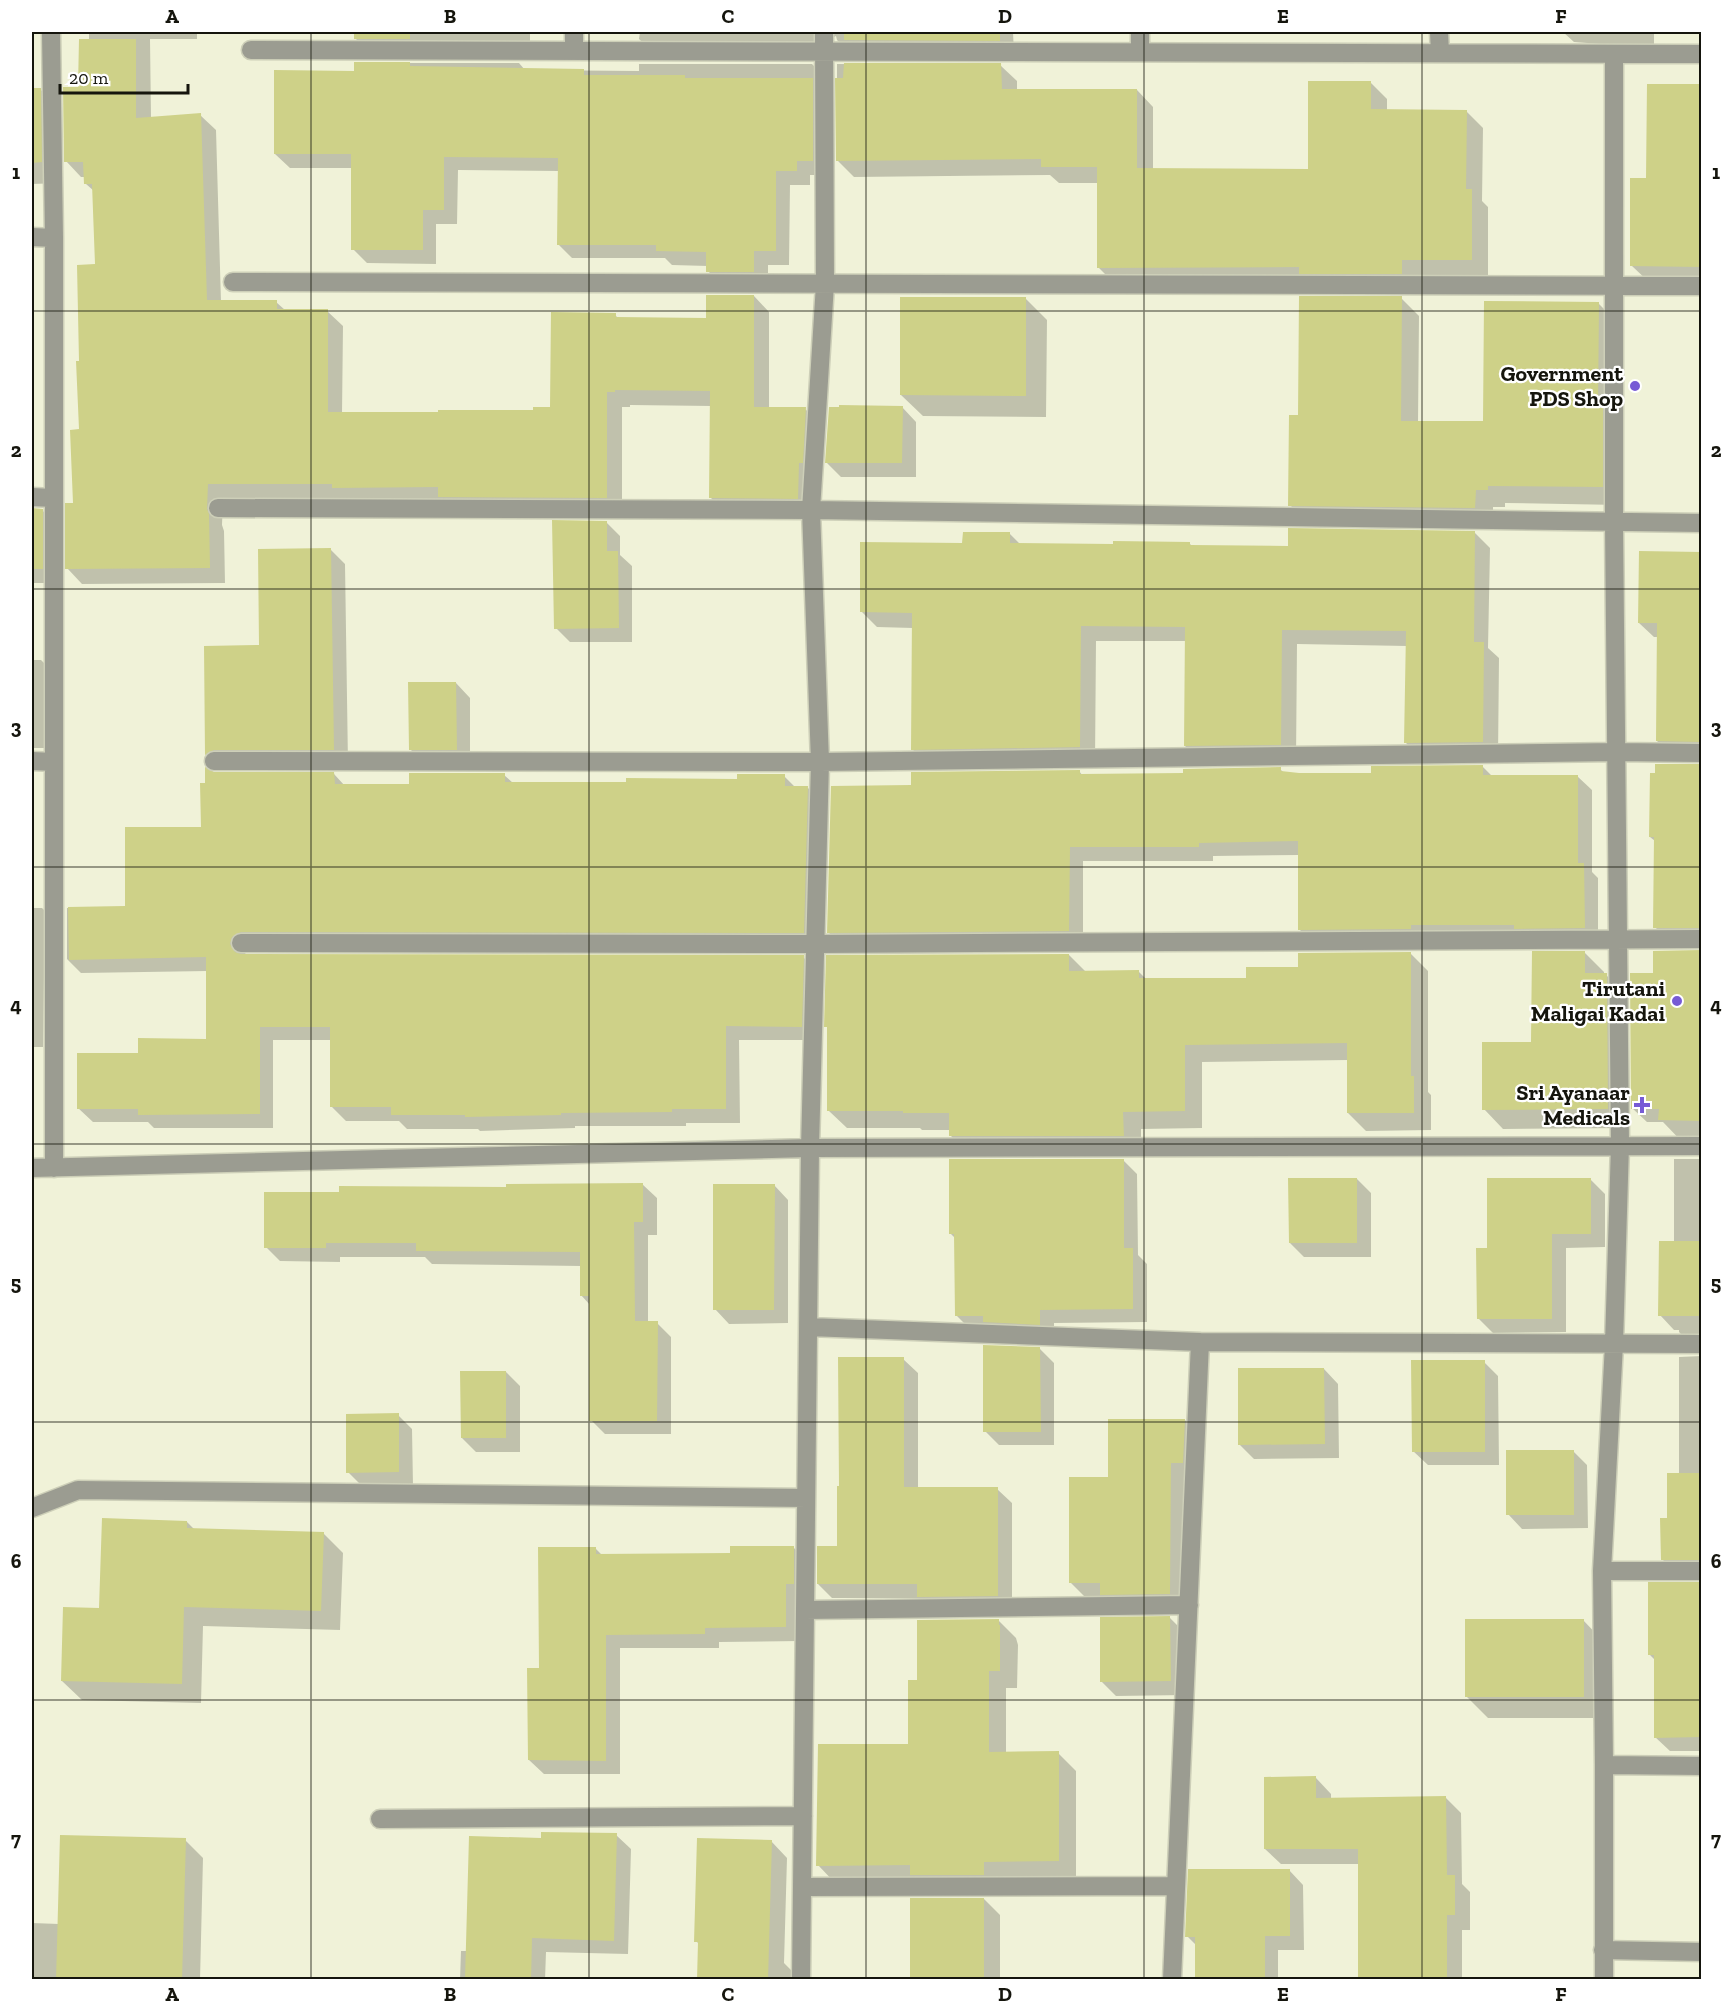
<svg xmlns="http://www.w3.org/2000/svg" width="1733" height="2011" viewBox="0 0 1733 2011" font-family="'Zilla Slab',serif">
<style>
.shadow{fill:#0003}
.building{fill:#ced188}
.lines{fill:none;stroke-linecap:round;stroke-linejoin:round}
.street-casing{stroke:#cdcfb8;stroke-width:21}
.street{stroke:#9b9c91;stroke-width:18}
.grid{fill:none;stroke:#15150d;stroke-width:1.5;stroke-opacity:0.55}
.poi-dot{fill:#775bd5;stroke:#fff;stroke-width:2}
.labels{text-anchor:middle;stroke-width:4.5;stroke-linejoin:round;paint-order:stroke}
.poi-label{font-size:22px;font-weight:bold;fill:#15150d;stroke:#fff;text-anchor:end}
.neatline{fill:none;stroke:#15150d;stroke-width:2}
.grid-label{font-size:20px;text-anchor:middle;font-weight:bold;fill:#15150d}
</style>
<rect width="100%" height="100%" fill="#f0f2d8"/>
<!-- shadow -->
<path class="shadow" d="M 89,32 L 197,32 L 197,39 L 150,39 L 151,118 L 200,115 L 216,130 L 221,302 L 276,302 L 285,310 L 327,311 L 343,326 L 342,414 L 535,412 L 551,409 L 615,315 L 619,319 L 708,319 L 754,296 L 769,312 L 769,408 L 805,409 L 821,424 L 813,514 L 726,513 L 711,498 L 712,406 L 630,405 L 630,407 L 622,407 L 622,513 L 349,502 L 346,499 L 223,499 L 222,525 L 224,531 L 225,583 L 82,584 L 67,568 L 80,431 L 81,362 L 96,265 L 94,191 L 86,184 L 85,177 L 81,177 L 66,161 L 89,40 Z
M 355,32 L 530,32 L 530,50 L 366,49 L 355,38 Z
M 640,32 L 1013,32 L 1014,54 L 851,54 L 837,40 L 836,36 L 828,40 L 827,54 L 654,53 L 639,39 Z
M 1186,32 L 1231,32 L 1231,33 L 1187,33 Z
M 1563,32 L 1654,32 L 1654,48 L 1574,42 Z
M 355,63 L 519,63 L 525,70 L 639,71 L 639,64 L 812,64 L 827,79 L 827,175 L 810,175 L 810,185 L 790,185 L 789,265 L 768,265 L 768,286 L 722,286 L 708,271 L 708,266 L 672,265 L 665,258 L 572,258 L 558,244 L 559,171 L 458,170 L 457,224 L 436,224 L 436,264 L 367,263 L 353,249 L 353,168 L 290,168 L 275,154 L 355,72 Z
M 837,64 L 1000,65 L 1017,81 L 1017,90 L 1137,90 L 1153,107 L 1153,170 L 1309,170 L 1371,83 L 1387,99 L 1387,110 L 1466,111 L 1483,128 L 1482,201 L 1488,207 L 1488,276 L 1115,284 L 1098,267 L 1098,183 L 1059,183 L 1050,175 L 854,177 L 837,160 Z
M 1649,85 L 1702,86 L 1702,285 L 1651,284 L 1632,266 L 1648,179 Z
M 40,89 L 61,111 L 62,183 L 32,184 L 32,90 Z
M 1401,298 L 1419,316 L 1418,423 L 1485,423 L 1598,303 L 1616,321 L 1620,505 L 1505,503 L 1505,507 L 1493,507 L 1493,526 L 1308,523 L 1290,505 L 1300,416 Z
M 1026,299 L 1047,320 L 1046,417 L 923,416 L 901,395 Z
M 902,407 L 916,422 L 916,477 L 841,477 L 827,463 Z
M 32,510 L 42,510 L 56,525 L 56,583 L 32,583 Z
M 606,522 L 620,536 L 620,555 L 632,566 L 632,642 L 570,642 L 556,628 Z
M 1474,532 L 1490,548 L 1488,648 L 1499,658 L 1498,757 L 1421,758 L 1406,743 L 1407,646 L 1297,644 L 1296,760 L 1200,761 L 1185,746 L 1186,641 L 1096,641 L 1095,762 L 928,764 L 912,749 L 913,628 L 877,627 L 862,612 L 964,544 L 1009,533 L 1021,545 L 1190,544 L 1193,547 L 1290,547 Z
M 331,550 L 345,564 L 348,764 L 220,768 L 206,754 L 261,646 Z
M 1640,552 L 1702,553 L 1702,755 L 1671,755 L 1657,741 L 1659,637 L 1654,637 L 1639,623 Z
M 32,660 L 41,660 L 60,679 L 59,748 L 32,748 Z
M 456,683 L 470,698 L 470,764 L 425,764 L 410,749 Z
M 1657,765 L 1702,765 L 1702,942 L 1669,942 L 1655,927 L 1655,841 L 1650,837 Z
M 1482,766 L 1493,777 L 1577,776 L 1592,790 L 1592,872 L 1598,878 L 1598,942 L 1314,944 L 1299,929 L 1299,855 L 1213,856 L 1213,861 L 1083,861 L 1083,945 L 843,946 L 828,932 L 912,787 L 1079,771 L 1083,776 L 1185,775 L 1280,769 L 1284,773 L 1372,774 Z
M 214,774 L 334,774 L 345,786 L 410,785 L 504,775 L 513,783 L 627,784 L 739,780 L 784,776 L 796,788 L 808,788 L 822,802 L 818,946 L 249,947 L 244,956 L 803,957 L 817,971 L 815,1040 L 739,1040 L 740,1123 L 686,1123 L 686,1126 L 575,1126 L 575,1128 L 480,1131 L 478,1129 L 407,1129 L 399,1121 L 346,1121 L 332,1107 L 332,1040 L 273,1040 L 273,1128 L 154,1128 L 148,1122 L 93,1122 L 78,1108 L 139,1055 L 207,1040 L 208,971 L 81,973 L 67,959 L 67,908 L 126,908 L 202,828 L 206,785 Z
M 32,908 L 42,908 L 61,927 L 61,978 L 44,978 L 43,1047 L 32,1047 Z
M 1584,952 L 1604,972 L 1604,975 L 1606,975 L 1626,994 L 1627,1128 L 1503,1129 L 1484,1109 L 1533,1043 Z
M 1654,952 L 1702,952 L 1702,1149 L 1688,1148 L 1663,1122 L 1647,1122 L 1632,1108 L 1654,975 Z
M 1410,953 L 1428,971 L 1428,1092 L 1431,1095 L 1431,1130 L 1366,1131 L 1348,1113 L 1349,1060 L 1202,1062 L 1202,1128 L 1141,1129 L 1141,1153 L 969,1154 L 951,1136 L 951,1130 L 922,1130 L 920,1128 L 847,1128 L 829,1111 L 829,1029 L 826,1026 L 1069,955 L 1086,972 L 1139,972 L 1147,980 L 1248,979 L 1299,968 Z
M 1674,1159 L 1702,1159 L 1702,1347 L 1693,1346 L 1679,1332 L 1679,1330 L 1674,1330 L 1660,1315 L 1674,1242 Z
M 1123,1160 L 1137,1174 L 1138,1255 L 1147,1264 L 1147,1322 L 1054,1323 L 1054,1338 L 970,1329 L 956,1315 L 956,1239 L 950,1233 Z
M 1357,1179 L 1371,1193 L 1371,1257 L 1304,1257 L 1290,1243 Z
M 1590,1179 L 1605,1194 L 1605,1247 L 1566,1248 L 1566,1332 L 1493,1333 L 1478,1318 L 1488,1250 Z
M 642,1184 L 657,1198 L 657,1235 L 648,1235 L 648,1323 L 657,1323 L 671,1337 L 671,1434 L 605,1434 L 591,1420 L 590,1305 L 581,1295 L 581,1266 L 432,1264 L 425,1257 L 340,1257 L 340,1262 L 280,1261 L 266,1247 L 507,1188 Z
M 774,1185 L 788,1200 L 788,1323 L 729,1324 L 715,1309 Z
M 1040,1349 L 1054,1363 L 1054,1445 L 999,1445 L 985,1431 Z
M 1702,1356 L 1702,1573 L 1676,1573 L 1662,1559 L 1668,1520 L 1679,1475 L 1679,1357 Z
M 903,1359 L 918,1373 L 918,1489 L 997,1489 L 1012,1503 L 1012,1610 L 933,1611 L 920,1598 L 832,1598 L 818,1584 L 838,1548 Z
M 1484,1362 L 1498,1376 L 1499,1465 L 1428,1465 L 1413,1451 Z
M 1324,1369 L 1338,1384 L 1339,1458 L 1254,1459 L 1239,1444 Z
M 506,1372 L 520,1386 L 520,1452 L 476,1452 L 462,1438 Z
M 398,1415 L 412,1429 L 413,1486 L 362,1486 L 348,1472 Z
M 1185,1420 L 1204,1440 L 1190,1602 L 1090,1602 L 1071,1583 L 1109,1478 Z
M 1573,1451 L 1587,1465 L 1588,1528 L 1522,1529 L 1508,1514 Z
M 187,1522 L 195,1530 L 323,1533 L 343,1553 L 340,1630 L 203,1626 L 201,1703 L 82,1700 L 62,1681 L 101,1610 Z
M 794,1548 L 808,1562 L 800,1641 L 719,1642 L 719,1648 L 620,1648 L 620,1774 L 544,1774 L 529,1760 L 541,1670 L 596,1549 L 602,1555 L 731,1555 Z
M 1649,1584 L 1702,1584 L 1702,1751 L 1670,1751 L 1655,1737 L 1655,1660 L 1650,1655 Z
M 1170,1618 L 1184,1632 L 1185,1695 L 1116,1696 L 1101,1681 Z
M 998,1620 L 1016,1638 L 1018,1645 L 1017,1688 L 1006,1688 L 1006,1753 L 1058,1753 L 1076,1771 L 1076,1879 L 835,1883 L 818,1865 L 910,1745 L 918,1682 Z
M 1583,1620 L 1604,1642 L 1604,1718 L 1488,1718 L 1467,1697 Z
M 1316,1778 L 1331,1794 L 1331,1799 L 1446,1798 L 1461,1813 L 1462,1884 L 1470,1892 L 1470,1930 L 1462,1930 L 1462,1980 L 1359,1980 L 1359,1864 L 1281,1864 L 1265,1849 Z
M 616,1835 L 631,1849 L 628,1954 L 546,1952 L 545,1980 L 460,1980 L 461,1951 L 467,1951 L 542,1839 Z
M 185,1840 L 203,1858 L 200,1980 L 32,1980 L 32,1923 L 59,1924 Z
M 771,1841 L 787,1858 L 784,1963 L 797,1976 L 797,1980 L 699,1980 L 700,1945 L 696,1941 Z
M 1289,1870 L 1303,1885 L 1304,1950 L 1278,1950 L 1278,1980 L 1197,1980 L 1197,1946 L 1187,1936 Z
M 984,1899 L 1000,1915 L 1000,1980 L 813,1980 L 912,1978 Z"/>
<!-- building -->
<path class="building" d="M 354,32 L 410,32 L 410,39 L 354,39 Z
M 844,32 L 1000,32 L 1000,41 L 844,40 Z
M 79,39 L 136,39 L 136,118 L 201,113 L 207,300 L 277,300 L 277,309 L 328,309 L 328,412 L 438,412 L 438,410 L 533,410 L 533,407 L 550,407 L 551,312 L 616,313 L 616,317 L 706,318 L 706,295 L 754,295 L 754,407 L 806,407 L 803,463 L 799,463 L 798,499 L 709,498 L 710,391 L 615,390 L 615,392 L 607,392 L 607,498 L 438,497 L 438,487 L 332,488 L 332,484 L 208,484 L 207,509 L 209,514 L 210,568 L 65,569 L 65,503 L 73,503 L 70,430 L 79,429 L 76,361 L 79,361 L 77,265 L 95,264 L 92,184 L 84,184 L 83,162 L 64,162 L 63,87 L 78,87 Z
M 354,62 L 410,62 L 410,66 L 584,69 L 584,75 L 685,75 L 685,78 L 813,78 L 813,161 L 797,161 L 797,171 L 776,171 L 776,251 L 754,251 L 754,272 L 706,272 L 706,252 L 656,251 L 656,245 L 557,245 L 558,158 L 444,157 L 444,210 L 423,210 L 423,250 L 351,250 L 351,154 L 274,154 L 274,70 L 354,71 Z
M 844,63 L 1001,63 L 1002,89 L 1137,89 L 1137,168 L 1308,169 L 1308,81 L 1371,81 L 1371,109 L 1467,110 L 1466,189 L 1472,189 L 1472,260 L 1402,260 L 1402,274 L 1299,274 L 1299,267 L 1097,268 L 1097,167 L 1041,167 L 1041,159 L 836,161 L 835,78 L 843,78 Z
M 1647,84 L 1701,84 L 1701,267 L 1630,266 L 1630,178 L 1646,178 Z
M 32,88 L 41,88 L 42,162 L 32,163 Z
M 1299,296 L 1402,296 L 1401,421 L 1483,421 L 1484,301 L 1599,302 L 1598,408 L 1603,408 L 1603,487 L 1488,486 L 1488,490 L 1476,490 L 1475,508 L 1288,506 L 1289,415 L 1298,415 Z
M 900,297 L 1026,297 L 1026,396 L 900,395 Z
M 839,405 L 903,406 L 902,463 L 825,463 L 829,407 L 839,407 Z
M 32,508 L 43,509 L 43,569 L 32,569 Z
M 552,520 L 607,521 L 607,551 L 618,551 L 619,628 L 554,629 Z
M 1288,528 L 1475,531 L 1474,642 L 1484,642 L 1483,742 L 1404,743 L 1406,631 L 1282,630 L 1281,745 L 1184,746 L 1185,627 L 1081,626 L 1080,747 L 911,750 L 912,613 L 860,612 L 860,542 L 962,543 L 963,532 L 1010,532 L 1010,543 L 1113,544 L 1113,541 L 1190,542 L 1190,545 L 1288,546 Z
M 331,548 L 334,750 L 214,750 L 205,755 L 204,646 L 259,645 L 258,549 Z
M 1639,551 L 1701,552 L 1701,742 L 1656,741 L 1657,623 L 1638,623 Z
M 408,682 L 456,682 L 457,750 L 409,750 Z
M 1655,764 L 1701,764 L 1701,928 L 1653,928 L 1654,837 L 1649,837 L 1650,773 L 1655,773 Z
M 1483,765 L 1483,775 L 1578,775 L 1578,863 L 1584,863 L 1585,928 L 1514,929 L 1514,925 L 1411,925 L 1411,929 L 1298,930 L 1298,841 L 1199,843 L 1199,847 L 1070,847 L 1069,931 L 827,933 L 831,786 L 911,785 L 911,772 L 1080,770 L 1080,774 L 1183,773 L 1183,769 L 1281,767 L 1281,771 L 1299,773 L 1371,773 L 1371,766 Z
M 205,767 L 214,772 L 334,772 L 335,784 L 409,784 L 409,773 L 505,773 L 505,782 L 626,782 L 626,778 L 737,779 L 737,774 L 785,774 L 785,786 L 808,786 L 804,933 L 241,932 L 232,937 L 230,944 L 235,952 L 241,954 L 804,955 L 802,1027 L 726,1026 L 726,1109 L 672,1109 L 672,1112 L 561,1113 L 561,1115 L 465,1117 L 465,1115 L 391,1115 L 391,1107 L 330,1107 L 330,1027 L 260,1027 L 260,1114 L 138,1115 L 138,1109 L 77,1109 L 77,1053 L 138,1053 L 138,1038 L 206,1039 L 206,957 L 69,960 L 68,907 L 125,906 L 125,827 L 201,827 L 200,783 L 205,783 Z
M 1701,950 L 1701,1121 L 1658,1120 L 1659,1109 L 1631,1109 L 1630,973 L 1653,973 L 1653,951 Z
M 1532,951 L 1585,951 L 1585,973 L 1607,973 L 1608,1109 L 1482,1110 L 1482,1042 L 1531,1042 Z
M 1411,952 L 1411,1076 L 1414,1076 L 1414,1113 L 1347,1113 L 1347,1043 L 1185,1045 L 1185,1111 L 1123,1112 L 1124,1136 L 949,1136 L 949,1113 L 903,1113 L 903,1111 L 827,1111 L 827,1027 L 824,1027 L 826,955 L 1069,954 L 1069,971 L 1139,970 L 1139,978 L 1246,978 L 1246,967 L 1298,967 L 1298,953 Z
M 949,1159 L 1124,1159 L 1124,1248 L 1133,1248 L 1133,1309 L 1040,1310 L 1040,1325 L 983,1322 L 983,1316 L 955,1316 L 954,1234 L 949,1234 Z
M 1288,1178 L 1357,1178 L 1357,1243 L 1289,1243 Z
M 1487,1178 L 1591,1178 L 1591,1234 L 1552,1234 L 1552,1319 L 1477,1319 L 1476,1248 L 1487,1248 Z
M 643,1183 L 643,1222 L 634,1222 L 635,1321 L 658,1321 L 657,1421 L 589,1421 L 589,1296 L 580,1296 L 580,1252 L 416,1251 L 416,1243 L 326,1243 L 326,1248 L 264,1248 L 264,1192 L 339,1192 L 339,1186 L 506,1187 L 506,1184 Z
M 713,1184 L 775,1184 L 774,1310 L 713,1310 Z
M 1659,1241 L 1701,1241 L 1701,1316 L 1658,1316 Z
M 983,1345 L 1040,1347 L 1041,1432 L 983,1432 Z
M 838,1357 L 904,1357 L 904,1487 L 998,1487 L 998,1596 L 917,1597 L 917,1584 L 817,1584 L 817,1546 L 837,1546 L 837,1486 L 839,1486 Z
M 1411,1360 L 1485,1360 L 1485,1452 L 1412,1452 Z
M 1238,1368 L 1324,1368 L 1325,1444 L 1238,1445 Z
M 460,1371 L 506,1371 L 506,1438 L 461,1438 Z
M 399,1413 L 399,1472 L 346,1473 L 346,1414 Z
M 1108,1419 L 1185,1419 L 1183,1463 L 1171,1463 L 1170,1594 L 1100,1595 L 1100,1583 L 1069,1583 L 1069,1477 L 1108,1477 Z
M 1506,1450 L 1574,1450 L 1574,1515 L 1506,1515 Z
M 1667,1473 L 1701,1473 L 1701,1560 L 1661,1560 L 1660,1518 L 1667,1518 Z
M 102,1518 L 187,1521 L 187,1528 L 324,1532 L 321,1611 L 184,1607 L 182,1684 L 61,1681 L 63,1607 L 99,1608 Z
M 730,1546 L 794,1546 L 794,1584 L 786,1584 L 786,1627 L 705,1628 L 705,1634 L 606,1635 L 606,1761 L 528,1760 L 527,1668 L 539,1668 L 538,1547 L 596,1547 L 596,1554 L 730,1553 Z
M 1648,1582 L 1701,1582 L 1700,1737 L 1654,1738 L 1654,1655 L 1648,1655 Z
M 1170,1616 L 1171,1681 L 1100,1682 L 1100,1617 Z
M 999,1619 L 999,1625 L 1000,1625 L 1000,1671 L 989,1671 L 989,1752 L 1059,1751 L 1059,1861 L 984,1862 L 984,1875 L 910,1875 L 910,1865 L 816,1866 L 818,1744 L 908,1744 L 908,1680 L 917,1680 L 917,1620 Z
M 1465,1619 L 1584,1619 L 1584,1697 L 1465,1697 Z
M 1316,1776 L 1316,1798 L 1446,1796 L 1447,1875 L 1455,1875 L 1455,1915 L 1447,1915 L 1447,1980 L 1358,1980 L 1358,1849 L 1264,1849 L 1264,1777 Z
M 541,1832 L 617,1833 L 614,1941 L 532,1938 L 531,1980 L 465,1980 L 469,1836 L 541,1838 Z
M 60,1835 L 186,1838 L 182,1980 L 56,1980 Z
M 697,1838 L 772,1840 L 768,1980 L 697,1980 L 698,1942 L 694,1942 Z
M 1188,1869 L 1290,1869 L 1290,1936 L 1265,1936 L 1265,1980 L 1195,1980 L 1195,1937 L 1185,1937 Z
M 910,1898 L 984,1898 L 984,1980 L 910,1980 Z"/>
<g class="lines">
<!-- street casing -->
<g class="street-casing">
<path id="street" d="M 51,32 L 54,238 L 54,1168
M 574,32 L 574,51
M 1140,32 L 1140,52
M 1439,32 L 1440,53
M 251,50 L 1702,54
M 32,237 L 54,238
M 233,282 L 1702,286
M 32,497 L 53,498
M 218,508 L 811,510 L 1702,523
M 32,761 L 54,762
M 214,761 L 820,762 L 1616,752 L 1702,753
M 241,943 L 816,944 L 1702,939
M 32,1168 L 810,1148 L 1702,1146
M 809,1327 L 1200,1342 L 1702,1344
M 32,1508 L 78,1490 L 806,1498
M 1602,1571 L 1702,1571
M 805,1610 L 1189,1605
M 1604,1765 L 1702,1766
M 380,1819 L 803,1816
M 802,1887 L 1176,1886
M 1603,1950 L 1702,1952
M 801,1980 L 810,1148 L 820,762 L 811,510 L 825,284 L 824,32
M 1172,1980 L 1200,1342
M 1604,1980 L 1604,1765 L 1602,1571 L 1614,1344 L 1620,1145 L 1614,522 L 1614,54"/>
</g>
<!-- street -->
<use href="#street" class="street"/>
</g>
<!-- grid -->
<path class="grid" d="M 311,32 L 311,1980M 589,32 L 589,1980M 866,32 L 866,1980M 1144,32 L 1144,1980M 1422,32 L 1422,1980M 32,311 L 1702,311M 32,589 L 1702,589M 32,867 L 1702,867M 32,1144 L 1702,1144M 32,1422 L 1702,1422M 32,1700 L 1702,1700"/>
<!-- markers -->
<g class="poi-dot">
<circle cx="1635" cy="386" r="6"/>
<circle cx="1677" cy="1001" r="6"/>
<path d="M1639 1096h6v6h6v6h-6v6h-6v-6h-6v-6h6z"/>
</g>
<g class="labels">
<!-- poi labels -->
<g class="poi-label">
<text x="1623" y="381">Government<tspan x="1623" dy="25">PDS Shop</tspan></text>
<text x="1665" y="996">Tirutani<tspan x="1665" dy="25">Maligai Kadai</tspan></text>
<text x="1630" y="1100">Sri Ayanaar<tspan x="1630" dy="25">Medicals</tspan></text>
</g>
</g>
<!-- border -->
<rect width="1733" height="2011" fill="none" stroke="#ffffff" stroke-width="66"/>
<!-- scale -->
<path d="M60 84v9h128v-9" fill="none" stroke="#15150d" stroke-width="3"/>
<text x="69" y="84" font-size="18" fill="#15150d" stroke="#ffffff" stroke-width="4.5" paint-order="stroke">20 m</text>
<rect x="33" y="33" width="1667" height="1945" class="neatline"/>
<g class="grid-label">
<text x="172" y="23">A</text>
<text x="450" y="23">B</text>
<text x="728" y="23">C</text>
<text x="1005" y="23">D</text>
<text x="1283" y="23">E</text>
<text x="1561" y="23">F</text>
<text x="16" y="179">1</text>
<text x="1716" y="179">1</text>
<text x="16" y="457">2</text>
<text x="1716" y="457">2</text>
<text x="16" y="734">3</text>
<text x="1716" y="734">3</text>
<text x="16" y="1012">4</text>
<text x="1716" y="1012">4</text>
<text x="16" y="1290">5</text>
<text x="1716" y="1290">5</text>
<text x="16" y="1568">6</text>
<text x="1716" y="1568">6</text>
<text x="16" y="1846">7</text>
<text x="1716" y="1846">7</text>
<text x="172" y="2001">A</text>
<text x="450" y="2001">B</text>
<text x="728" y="2001">C</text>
<text x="1005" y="2001">D</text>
<text x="1283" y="2001">E</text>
<text x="1561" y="2001">F</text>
</g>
</svg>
